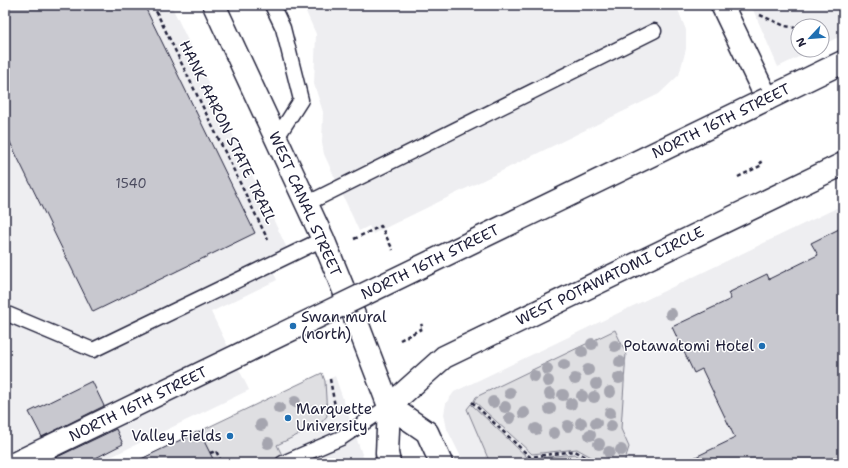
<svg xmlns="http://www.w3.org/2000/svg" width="848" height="468" viewBox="0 0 848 468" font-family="'Shantell Sans',sans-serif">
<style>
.built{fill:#eeeef1}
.green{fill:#dfdfe2;stroke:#80808e}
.building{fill:#c8c8cf;stroke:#22223b}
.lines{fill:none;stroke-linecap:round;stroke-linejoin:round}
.service-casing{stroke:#22223b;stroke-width:17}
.minor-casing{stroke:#22223b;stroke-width:25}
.tertiary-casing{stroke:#22223b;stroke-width:25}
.secondary-casing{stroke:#22223b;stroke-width:25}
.path{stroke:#22223b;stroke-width:2.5;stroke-dasharray:4 3;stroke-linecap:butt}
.service{stroke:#fff;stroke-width:14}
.minor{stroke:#fff;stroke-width:22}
.tertiary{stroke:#fff;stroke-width:22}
.secondary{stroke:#fff;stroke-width:22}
.secondary-bridge-casing{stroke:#22223b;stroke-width:25;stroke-linecap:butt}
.secondary-bridge{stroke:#fff;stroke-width:22}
.tree{fill:#a5a5af}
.poi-dot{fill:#1f6fb2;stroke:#fff;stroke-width:1.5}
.labels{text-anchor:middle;stroke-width:3;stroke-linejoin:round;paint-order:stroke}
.number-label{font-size:13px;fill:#4c4c60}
.street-label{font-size:15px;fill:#22223b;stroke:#fff}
.poi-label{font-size:15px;fill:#22223b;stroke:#fff;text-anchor:start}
</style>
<rect width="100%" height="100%" fill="#fff"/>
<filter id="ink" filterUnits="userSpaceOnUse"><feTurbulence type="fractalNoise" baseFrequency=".025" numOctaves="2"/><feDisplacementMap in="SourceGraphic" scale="8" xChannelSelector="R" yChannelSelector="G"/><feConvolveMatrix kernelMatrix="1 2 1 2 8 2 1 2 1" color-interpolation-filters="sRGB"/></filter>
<g filter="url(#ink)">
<!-- built -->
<path class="built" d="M 5,5 L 171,5 L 294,263 L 274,273 L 277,280 L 211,312 L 249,390 L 98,463 L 5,463 Z
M 303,5 L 676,5 L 686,30 L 686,49 L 679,75 L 659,94 L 373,234 L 369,226 L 359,231 L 324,154 L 322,143 L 323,112 L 314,84 L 316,34 Z
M 751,5 L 843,5 L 843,35 L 822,45 L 822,26 L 798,26 L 798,50 L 813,50 L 778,67 Z
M 843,205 L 843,463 L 464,463 L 447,429 L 444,414 L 446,403 L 454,392 Z
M 322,373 L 325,381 L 335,376 L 365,463 L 133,463 Z"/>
<!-- green -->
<path class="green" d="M 615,330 L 626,353 L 621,429 L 629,447 L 624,463 L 602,463 L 577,449 L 532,454 L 474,401 L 476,397 Z
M 322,373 L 325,381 L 327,416 L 320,424 L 277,445 L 286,463 L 133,463 Z
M 471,404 L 529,459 L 574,454 L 591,463 L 490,463 L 467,409 Z"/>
<!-- building -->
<path class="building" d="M 5,5 L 144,5 L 255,233 L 93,312 L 5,132 Z
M 843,227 L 843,463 L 683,463 L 735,438 L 702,369 L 694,373 L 672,327 L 731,299 L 728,293 L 767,274 L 769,279 L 818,255 L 811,243 Z
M 92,381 L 104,406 L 42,437 L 29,412 Z
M 116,429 L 123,444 L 86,463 L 55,463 L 53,459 Z
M 199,431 L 215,463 L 133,463 Z"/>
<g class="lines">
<!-- service casing -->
<g class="service-casing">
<path id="service" d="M 272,5 L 283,28 L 301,100 L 276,139
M 306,204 L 654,31
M 5,313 L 93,350 L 323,239
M 283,463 L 341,438 L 389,406"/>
</g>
<!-- minor casing -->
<g class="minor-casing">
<path id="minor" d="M 389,406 L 444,357 L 843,164"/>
</g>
<!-- tertiary casing -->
<g class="tertiary-casing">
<path id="tertiary" d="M 214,5 L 323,239 L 354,315 L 389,406 L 387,453 L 389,463
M 722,5 L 767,99
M 389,406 L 427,432 L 441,463"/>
</g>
<!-- secondary casing -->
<g class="secondary-casing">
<path id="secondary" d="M 767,99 L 843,62"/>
</g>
<!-- path -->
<path class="path" d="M 153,5 L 268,240
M 760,15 L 785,26 L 796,28
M 738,177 L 762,165 L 760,161
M 354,239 L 381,226 L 393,250
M 400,340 L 423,328 L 421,324
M 330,379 L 336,412
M 472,402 L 530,457 L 575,451 L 597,463
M 210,453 L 216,451 L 222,463"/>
<!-- service -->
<use href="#service" class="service"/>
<!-- minor -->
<use href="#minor" class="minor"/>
<!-- tertiary -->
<use href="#tertiary" class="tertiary"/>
<!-- secondary -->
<use href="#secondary" class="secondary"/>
<!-- secondary-bridge casing -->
<g class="secondary-bridge-casing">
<path id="secondary-bridge" d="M 16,463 L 767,99"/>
</g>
<!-- secondary-bridge -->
<use href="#secondary-bridge" class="secondary-bridge"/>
</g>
<!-- trees -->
<g class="tree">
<circle cx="671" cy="314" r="6"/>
<circle cx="592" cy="344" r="6"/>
<circle cx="615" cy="346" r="6"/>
<circle cx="582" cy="352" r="6"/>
<circle cx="620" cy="362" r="6"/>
<circle cx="564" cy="365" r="6"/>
<circle cx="547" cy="369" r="6"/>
<circle cx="588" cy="370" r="6"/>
<circle cx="534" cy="376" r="6"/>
<circle cx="619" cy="378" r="6"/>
<circle cx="575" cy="379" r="6"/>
<circle cx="548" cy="381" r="6"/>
<circle cx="596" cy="384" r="6"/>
<circle cx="610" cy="392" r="6"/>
<circle cx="510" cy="393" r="6"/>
<circle cx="550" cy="394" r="6"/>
<circle cx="563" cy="395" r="6"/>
<circle cx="582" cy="396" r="6"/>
<circle cx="594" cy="397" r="6"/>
<circle cx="295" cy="402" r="6"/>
<circle cx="493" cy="402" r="6"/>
<circle cx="571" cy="404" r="6"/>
<circle cx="505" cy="407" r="6"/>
<circle cx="279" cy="408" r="6"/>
<circle cx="550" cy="409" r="6"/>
<circle cx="524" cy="413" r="6"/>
<circle cx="610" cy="413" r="6"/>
<circle cx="510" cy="418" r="6"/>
<circle cx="581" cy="423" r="6"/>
<circle cx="596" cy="423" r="6"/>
<circle cx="261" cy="425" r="6"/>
<circle cx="568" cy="426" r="6"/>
<circle cx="611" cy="426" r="6"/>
<circle cx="536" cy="429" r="6"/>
<circle cx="554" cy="433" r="6"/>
<circle cx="590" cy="435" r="6"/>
<circle cx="268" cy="443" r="6"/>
<circle cx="599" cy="444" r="6"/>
<circle cx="621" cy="450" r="6"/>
<circle cx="609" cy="452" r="6"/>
</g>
</g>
<!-- markers -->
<g class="poi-dot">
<circle cx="293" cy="326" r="4"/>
<circle cx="762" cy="346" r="4"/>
<circle cx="288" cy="418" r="4"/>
<circle cx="230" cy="436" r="4"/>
</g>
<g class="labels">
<!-- number labels -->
<g class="number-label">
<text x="131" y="188">1540</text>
</g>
<!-- street labels -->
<g class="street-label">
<text transform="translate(721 121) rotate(-26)" y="5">NORTH 16TH STREET</text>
<text transform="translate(228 132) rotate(64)" y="5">HANK AARON STATE TRAIL</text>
<text transform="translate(305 204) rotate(66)" y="5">WEST CANAL STREET</text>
<text transform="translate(430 262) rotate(-26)" y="5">NORTH 16TH STREET</text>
<text transform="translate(610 276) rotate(-26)" y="5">WEST POTAWATOMI CIRCLE</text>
<text transform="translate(138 404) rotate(-26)" y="5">NORTH 16TH STREET</text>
</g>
<!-- poi labels -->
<g class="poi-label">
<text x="301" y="322">Swan mural<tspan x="301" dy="17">(north)</tspan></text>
<text x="754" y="351" text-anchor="end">Potawatomi Hotel</text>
<text x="296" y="414">Marquette<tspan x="296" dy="17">University</tspan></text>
<text x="222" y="441" text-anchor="end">Valley Fields</text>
</g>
</g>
<!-- margin -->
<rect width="848" height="468" fill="none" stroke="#fff" stroke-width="20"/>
<rect x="10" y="10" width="828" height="448" fill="none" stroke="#22223b" stroke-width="1.5" filter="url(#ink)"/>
<!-- north arrow -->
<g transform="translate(810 38) rotate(244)"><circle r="19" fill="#ffffff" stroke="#a7a7b1"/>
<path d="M0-3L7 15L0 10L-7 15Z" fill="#1f6fb2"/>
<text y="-6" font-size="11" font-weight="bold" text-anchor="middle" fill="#22223b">N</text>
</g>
</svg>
